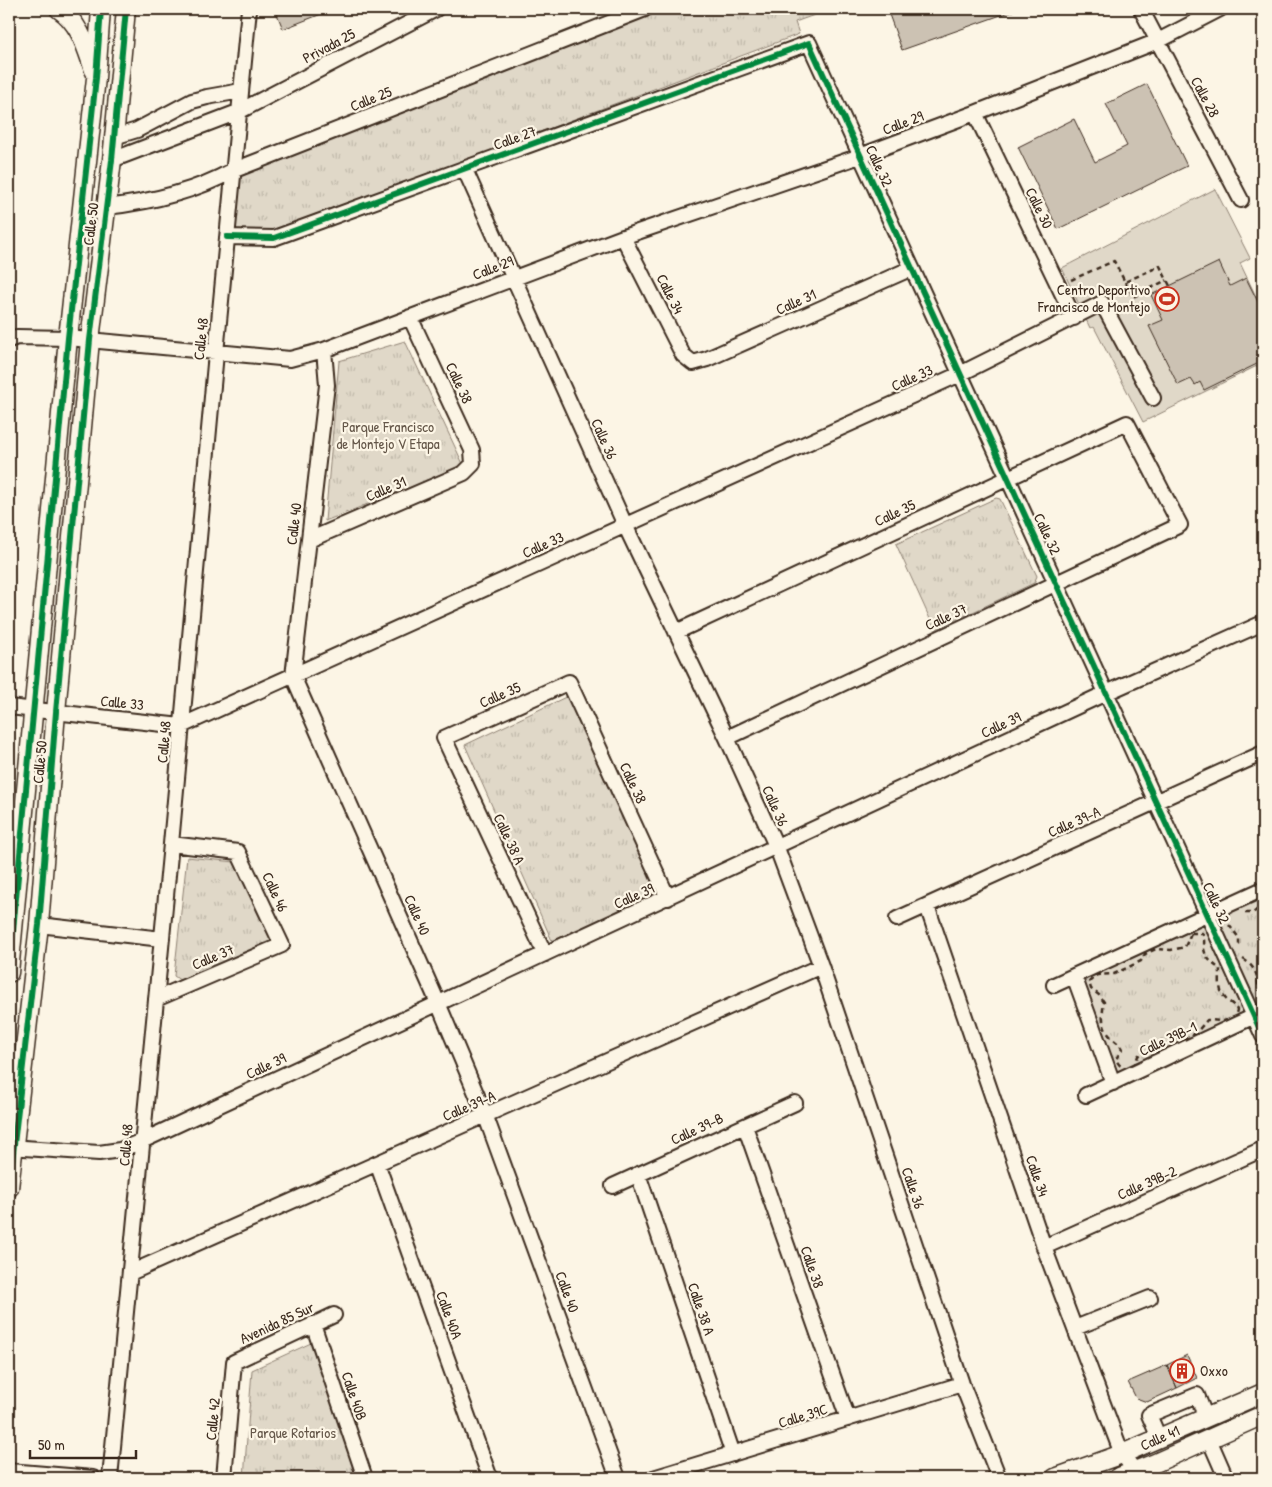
<svg xmlns="http://www.w3.org/2000/svg" width="1272" height="1487" viewBox="0 0 1272 1487" font-family="'Patrick Hand',sans-serif">
<style>
.grass{fill:url(#grass-tufts);stroke:#8e8173}
.pitch{fill:#e0d8c8;stroke:#8e8173}
.building{fill:#ccc2b3;stroke:#3b2a1e}
.lines{fill:none;stroke-linecap:round;stroke-linejoin:round}
.minor-casing{stroke:#3b2a1e;stroke-width:18}
.major-casing{stroke:#3b2a1e;stroke-width:21}
.path{stroke:#3b2a1e;stroke-width:2.5;stroke-dasharray:5 4;stroke-linecap:butt}
.minor{stroke:#fcf5e5;stroke-width:14}
.major{stroke:#fcf5e5;stroke-width:18}
.cycleway-casing{stroke:#fcf5e5;stroke-width:9}
.cycleway{stroke:#00873e;stroke-width:6}
.labels{text-anchor:middle;stroke-width:4.5;stroke-linejoin:round;paint-order:stroke}
.street-label{font-size:15px;fill:#3b2a1e;stroke:#fcf5e5}
.poi-label{font-size:15px;fill:#3b2a1e;stroke:#fcf5e5;text-anchor:end}
.park-label{font-size:15px;fill:#645648;stroke:#fcf5e5}
</style>
<defs>
<pattern id="grass-tufts" width="24" height="20" patternUnits="userSpaceOnUse" patternTransform="scale(1.25)"><rect width="24" height="20" fill="#e0d8c8"/><path d="M3 7l-1-3M5 7V3M7 7l1-3M15 17l-1-3M17 17v-4M19 17l1-3" fill="none" stroke="#c1baab"/></pattern>
</defs>
<rect width="100%" height="100%" fill="#fcf5e5"/>
<filter id="ink" filterUnits="userSpaceOnUse"><feTurbulence type="fractalNoise" baseFrequency=".02" numOctaves="2"/><feDisplacementMap in="SourceGraphic" scale="10" xChannelSelector="R" yChannelSelector="G"/><feConvolveMatrix kernelMatrix="1 2 1 2 8 2 1 2 1" color-interpolation-filters="sRGB"/></filter>
<g filter="url(#ink)">
<!-- grass -->
<path class="grass" d="M 653,9 L 831,9 L 795,22 L 799,34 L 276,232 L 231,237 L 234,173 Z
M 405,341 L 464,466 L 325,521 L 339,361 Z
M 996,498 L 1000,499 L 1037,576 L 1034,583 L 935,630 L 896,544 Z
M 570,695 L 659,892 L 553,943 L 465,745 Z
M 187,857 L 235,862 L 273,943 L 184,983 L 174,976 Z
M 1263,894 L 1263,1009 L 1259,1011 L 1217,916 Z
M 1203,922 L 1244,1015 L 1118,1074 L 1081,980 Z
M 311,1343 L 357,1478 L 244,1478 L 252,1370 Z"/>
<!-- pitch -->
<path class="pitch" d="M 1215,189 L 1250,258 L 1240,263 L 1263,311 L 1263,363 L 1143,422 L 1094,327 L 1090,328 L 1062,268 Z"/>
<!-- building -->
<path class="building" d="M 275,9 L 334,9 L 283,29 Z
M 887,9 L 1018,9 L 902,50 Z
M 1147,84 L 1187,166 L 1058,229 L 1018,147 L 1074,119 L 1095,162 L 1127,146 L 1106,104 Z
M 1219,262 L 1230,286 L 1246,278 L 1263,312 L 1263,351 L 1257,355 L 1261,362 L 1204,390 L 1200,382 L 1195,385 L 1191,379 L 1178,385 L 1149,326 L 1163,320 L 1151,295 Z
M 1187,1355 L 1197,1378 L 1177,1388 L 1167,1365 Z
M 1167,1365 L 1177,1388 L 1147,1402 L 1136,1398 L 1128,1382 Z"/>
<g class="lines">
<!-- minor casing -->
<g class="minor-casing">
<path id="minor" d="M 1141,9 L 1241,200
M 975,113 L 1074,318
M 114,137 L 137,130 L 192,101 L 207,97 L 241,91
M 112,160 L 238,112 L 436,9
M 465,170 L 625,525 L 727,738 L 777,848 L 821,966 L 962,1384 L 999,1478
M 106,207 C 150,202 194,192 232,171 L 645,9
M 227,237 L 274,238 L 809,43 L 1263,1036
M 623,237 L 683,355 L 693,363 L 707,359 L 912,268
M 9,340 L 17,337 L 68,338 L 290,359 L 324,350 L 623,237 L 860,156 L 975,113 L 1158,41 L 1220,9
M 324,350 L 327,385 L 293,676 L 438,1003 L 486,1117 L 618,1478
M 309,540 L 464,473 L 473,464 L 472,450 L 410,317
M 676,632 L 1127,423 L 1180,525 L 727,738
M 9,707 L 181,726 L 960,374 L 1102,303 L 1153,398
M 927,906 L 1044,1247 L 1122,1454 L 1135,1471 L 1153,1478
M 897,919 L 1263,753
M 39,925 L 162,939
M 545,954 L 444,738 L 569,682 L 668,898
M 1074,976 L 1113,1083
M 1054,985 L 1263,889
M 156,999 L 282,945 L 238,852 L 171,844
M 1086,1095 L 1263,1012
M 745,1126 L 848,1419
M 9,1147 L 99,1153 L 120,1150 L 142,1141 L 1106,693 L 1263,623
M 377,1163 L 490,1478
M 638,1174 L 733,1454
M 613,1186 L 795,1103
M 1044,1247 L 1263,1149
M 130,1273 L 821,966
M 313,1324 L 365,1478
M 1075,1328 L 1150,1298
M 1159,1438 L 1149,1415 L 1197,1395 L 1206,1418
M 1209,1439 L 1226,1478
M 9,1471 L 93,1478
M 110,1478 L 171,844 L 216,353 L 249,9
M 224,1478 L 234,1362 L 334,1315
M 653,1478 L 962,1384"/>
</g>
<!-- major casing -->
<g class="major-casing">
<path id="major" d="M 59,9 C 80,23 86,47 94,70
M 9,973 L 68,338 L 96,78 L 101,9
M 9,1188 L 39,925 L 56,712 L 90,340 L 112,160 L 126,9
M 1055,1478 L 1122,1454 L 1263,1393
M 1117,1478 L 1153,1464 L 1263,1415"/>
</g>
<!-- path -->
<path class="path" d="M 1071,280 L 1114,261 L 1125,282 L 1160,266 L 1170,286
M 1125,282 L 1133,297 L 1167,280
M 1245,913 L 1253,913 L 1260,907
M 1229,925 L 1239,938 L 1239,948
M 1191,933 L 1202,933 C 1205,939 1204,942 1204,949 C 1206,959 1212,963 1220,969 C 1220,978 1218,991 1225,998 C 1230,1004 1231,1001 1237,1010 L 1235,1017 L 1224,1021 L 1207,1020 C 1201,1027 1193,1038 1184,1039 C 1174,1040 1173,1036 1162,1040 L 1154,1057 L 1142,1052 L 1138,1056 L 1134,1066 C 1125,1068 1120,1069 1116,1059 L 1122,1049 C 1119,1043 1115,1042 1111,1037 C 1101,1027 1102,1015 1104,1002 L 1099,995 L 1091,989 L 1089,982 L 1097,975 L 1114,974 L 1141,961 L 1145,954 L 1156,949 L 1171,950 L 1185,947 Z
M 1243,959 C 1255,966 1259,977 1258,991"/>
<!-- minor -->
<use href="#minor" class="minor"/>
<!-- major -->
<use href="#major" class="major"/>
<!-- cycleway casing -->
<g class="cycleway-casing">
<path id="cycleway" d="M 227,237 L 274,238 L 809,43 L 1263,1036
M 9,973 L 68,338 L 96,78 L 101,9
M 9,1188 L 39,925 L 56,712 L 90,340 L 112,160 L 126,9"/>
</g>
<!-- cycleway -->
<use href="#cycleway" class="cycleway"/>
</g>
</g>
<!-- icons -->
<defs>
<g id="stadium-ring" transform="scale(1.25)"><circle r="9.5" fill="#fcf5e5" stroke="#c8321e" stroke-width="1.5"/><path d="M0-5a6.5 5 0 1 0 0 10a6.5 5 0 1 0 0-10ZM-3.5-1.8h7v3.6h-7Z" fill="#c8321e"/></g>
<g id="building-ring" transform="scale(1.25)"><circle r="9.5" fill="#fcf5e5" stroke="#c8321e" stroke-width="1.5"/><path d="M-4-6H4V6H1V3H-1V6H-4ZM-2.5-4.3h1.7v1.8h-1.7ZM.8-4.3h1.7v1.8H.8ZM-2.5-1h1.7V.8h-1.7ZM.8-1h1.7V.8H.8Z" fill="#c8321e"/></g>
</defs>
<g fill-rule="evenodd">
<use href="#stadium-ring" x="1167" y="299"/>
<use href="#building-ring" x="1182" y="1371"/>
</g>
<g class="labels">
<!-- street labels -->
<g class="street-label">
<text transform="translate(329 46) rotate(-28)" y="5">Privada 25</text>
<text transform="translate(1205 97) rotate(62)" y="5">Calle 28</text>
<text transform="translate(371 99) rotate(-22)" y="5">Calle 25</text>
<text transform="translate(903 123) rotate(-21)" y="5">Calle 29</text>
<text transform="translate(515 138) rotate(-20)" y="5">Calle 27</text>
<text transform="translate(879 166) rotate(65)" y="5">Calle 32</text>
<text transform="translate(1039 208) rotate(64)" y="5">Calle 30</text>
<text transform="translate(91 224) rotate(-83)" y="5">Calle 50</text>
<text transform="translate(493 268) rotate(-21)" y="5">Calle 29</text>
<text transform="translate(670 294) rotate(63)" y="5">Calle 34</text>
<text transform="translate(796 302) rotate(-24)" y="5">Calle 31</text>
<text transform="translate(201 339) rotate(-84)" y="5">Calle 48</text>
<text transform="translate(912 378) rotate(-24)" y="5">Calle 33</text>
<text transform="translate(459 383) rotate(65)" y="5">Calle 38</text>
<text transform="translate(604 439) rotate(66)" y="5">Calle 36</text>
<text transform="translate(386 489) rotate(-23)" y="5">Calle 31</text>
<text transform="translate(895 513) rotate(-25)" y="5">Calle 35</text>
<text transform="translate(294 524) rotate(-83)" y="5">Calle 40</text>
<text transform="translate(1047 534) rotate(65)" y="5">Calle 32</text>
<text transform="translate(543 545) rotate(-24)" y="5">Calle 33</text>
<text transform="translate(946 617) rotate(-25)" y="5">Calle 37</text>
<text transform="translate(500 695) rotate(-24)" y="5">Calle 35</text>
<text transform="translate(122 703) rotate(6)" y="5">Calle 33</text>
<text transform="translate(1001 725) rotate(-25)" y="5">Calle 39</text>
<text transform="translate(164 742) rotate(-85)" y="5">Calle 48</text>
<text transform="translate(40 762) rotate(-85)" y="5">Calle 50</text>
<text transform="translate(633 783) rotate(65)" y="5">Calle 38</text>
<text transform="translate(775 806) rotate(66)" y="5">Calle 36</text>
<text transform="translate(1074 822) rotate(-24)" y="5">Calle 39-A</text>
<text transform="translate(509 839) rotate(65)" y="5">Calle 38 A</text>
<text transform="translate(275 892) rotate(65)" y="5">Calle 46</text>
<text transform="translate(634 896) rotate(-24)" y="5">Calle 39</text>
<text transform="translate(1216 903) rotate(65)" y="5">Calle 32</text>
<text transform="translate(417 915) rotate(66)" y="5">Calle 40</text>
<text transform="translate(213 957) rotate(-23)" y="5">Calle 37</text>
<text transform="translate(1168 1039) rotate(-25)" y="5">Calle 39B-1</text>
<text transform="translate(266 1066) rotate(-25)" y="5">Calle 39</text>
<text transform="translate(469 1106) rotate(-23)" y="5">Calle 39-A</text>
<text transform="translate(697 1129) rotate(-25)" y="5">Calle 39-B</text>
<text transform="translate(126 1145) rotate(-85)" y="5">Calle 48</text>
<text transform="translate(1037 1176) rotate(71)" y="5">Calle 34</text>
<text transform="translate(1147 1183) rotate(-24)" y="5">Calle 39B-2</text>
<text transform="translate(913 1188) rotate(71)" y="5">Calle 36</text>
<text transform="translate(812 1267) rotate(71)" y="5">Calle 38</text>
<text transform="translate(567 1292) rotate(70)" y="5">Calle 40</text>
<text transform="translate(701 1309) rotate(71)" y="5">Calle 38 A</text>
<text transform="translate(449 1315) rotate(70)" y="5">Calle 40A</text>
<text transform="translate(277 1323) rotate(-25)" y="5">Avenida 85 Sur</text>
<text transform="translate(354 1396) rotate(71)" y="5">Calle 40B</text>
<text transform="translate(803 1416) rotate(-17)" y="5">Calle 39C</text>
<text transform="translate(213 1419) rotate(-85)" y="5">Calle 42</text>
<text transform="translate(1160 1438) rotate(-24)" y="5">Calle 41</text>
</g>
<!-- poi labels -->
<g class="poi-label">
<text x="1150" y="295">Centro Deportivo<tspan x="1150" dy="17">Francisco de Montejo</tspan></text>
<text x="1200" y="1376" text-anchor="start">Oxxo</text>
</g>
<!-- park labels -->
<g class="park-label">
<text x="388" y="432">Parque Francisco<tspan x="388" dy="17">de Montejo V Etapa</tspan></text>
<text x="293" y="1438">Parque Rotarios</text>
</g>
</g>
<!-- margin -->
<rect width="1272" height="1487" fill="none" stroke="#fcf5e5" stroke-width="30"/>
<rect x="15" y="15" width="1242" height="1457" fill="none" stroke="#3b2a1e" stroke-width="2" filter="url(#ink)"/>
<!-- scale -->
<path d="M30 1450v8h106v-8" fill="none" stroke="#3b2a1e" stroke-width="2.5"/>
<text x="38" y="1450" font-size="15" fill="#3b2a1e" stroke="#fcf5e5" stroke-width="4" paint-order="stroke">50 m</text>
</svg>
